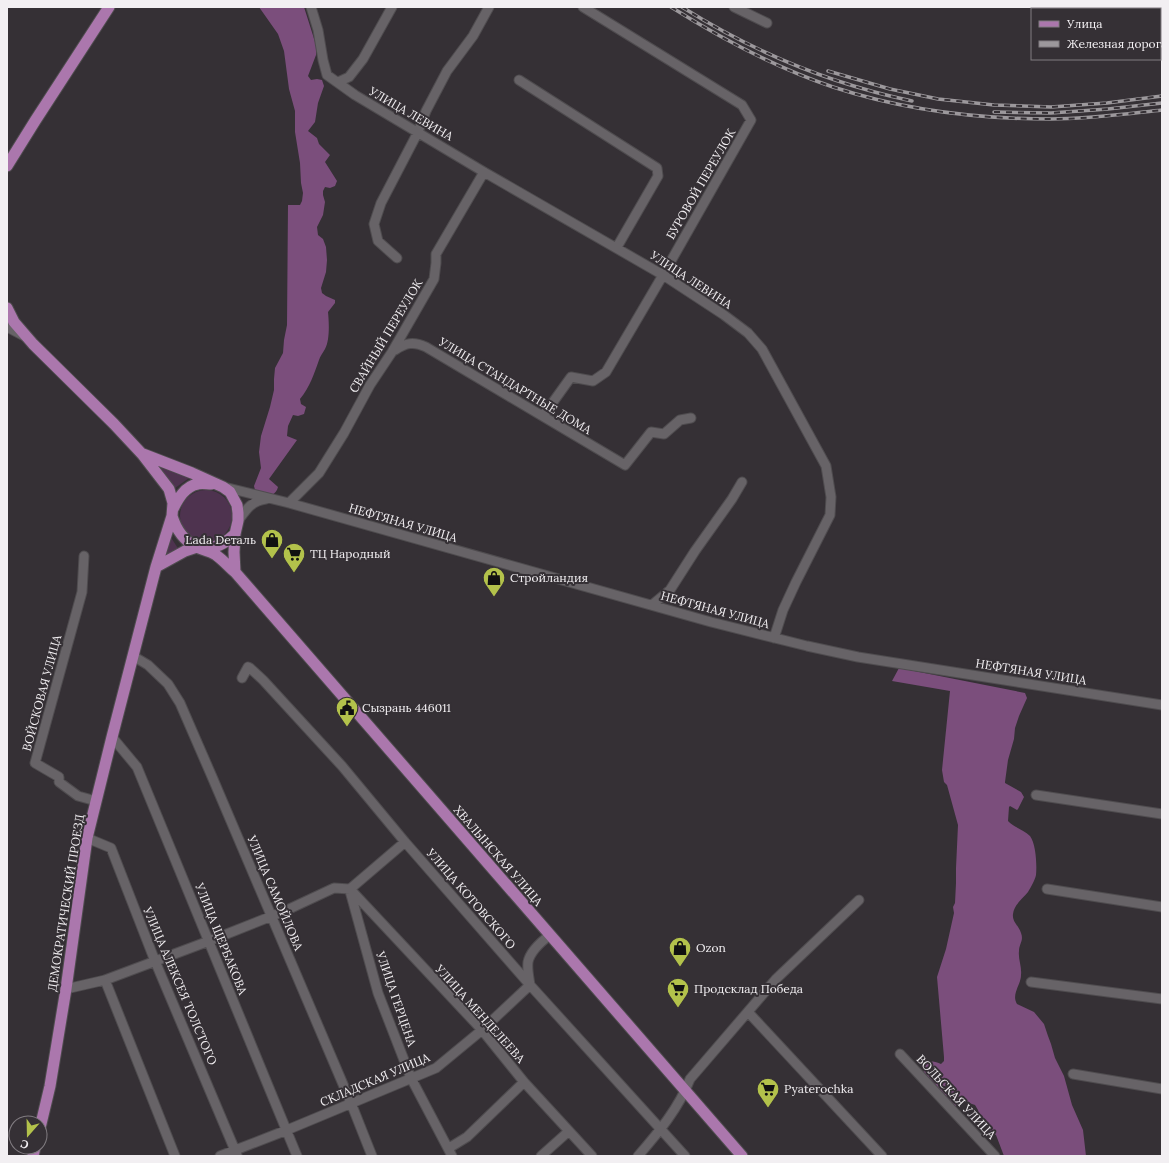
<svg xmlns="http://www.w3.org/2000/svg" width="1169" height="1163" viewBox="0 0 1169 1163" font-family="Lora,serif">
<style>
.green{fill:#4e334f}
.forest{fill:#7b4e7c}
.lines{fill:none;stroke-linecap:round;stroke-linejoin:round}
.minor-casing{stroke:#4f4c4f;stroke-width:11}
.major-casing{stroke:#4f4c4f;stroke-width:13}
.minor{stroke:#676367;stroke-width:9}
.major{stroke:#ab77ad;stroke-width:11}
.rail-casing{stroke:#9c989c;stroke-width:3.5}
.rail{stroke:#353035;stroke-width:2;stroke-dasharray:6;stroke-linecap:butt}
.labels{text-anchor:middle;stroke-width:4;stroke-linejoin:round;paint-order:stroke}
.street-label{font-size:12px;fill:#f2eff2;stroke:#353035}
.poi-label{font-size:12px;fill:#f2eff2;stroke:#353035;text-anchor:start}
</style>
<rect width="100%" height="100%" fill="#353035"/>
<!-- green -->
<path class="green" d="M 160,467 L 189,478 L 175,488 Z
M180 516a26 26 0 1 1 52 0a26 26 0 1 1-52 0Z
M 170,536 L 179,550 L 165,559 Z"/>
<!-- forest -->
<path class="forest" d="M 259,7 L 304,7 L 316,45 L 316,55 L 308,76 L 311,80 L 317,79 L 322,80 L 324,86 L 318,103 L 315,122 L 308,131 L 317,138 L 319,144 L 330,155 L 325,162 L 337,181 L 335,186 L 330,188 L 325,187 L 323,191 L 323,195 L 325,202 L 323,215 L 317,227 L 318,235 L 323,239 L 326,247 L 327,260 L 326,272 L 321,288 L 322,293 L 326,296 L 335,300 L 335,303 L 328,312 C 329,322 330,340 325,349 C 323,353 320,356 319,360 C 314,374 310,387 300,399 L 301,404 L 306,407 L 304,414 L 298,416 L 293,415 L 288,426 L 287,436 L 297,440 L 269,479 L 278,487 C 277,491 275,493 272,495 L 255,490 L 254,486 L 261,468 L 259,452 L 261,436 L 270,407 L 274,390 L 274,379 L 275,368 L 283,353 L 284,340 L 287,325 L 288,205 L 300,205 L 302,201 L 303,193 L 301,183 L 300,163 L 295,132 L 295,111 L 289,89 L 284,51 L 278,34 Z
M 899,668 L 1025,693 L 1027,698 L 1019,716 L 1015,728 L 1014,739 L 1008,760 L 1005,782 L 1005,783 L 1021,792 L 1024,797 L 1018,809 L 1017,810 L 1010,806 L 1009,807 L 1008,821 C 1013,827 1023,829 1030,836 C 1036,844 1037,865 1036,875 C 1035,880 1031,887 1028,892 C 1023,898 1014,905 1013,914 C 1012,922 1019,926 1021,933 C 1024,941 1019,944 1019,951 C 1018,959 1022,967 1021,975 C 1021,985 1011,994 1017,1004 L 1034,1012 L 1044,1024 L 1048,1036 L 1051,1044 L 1055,1058 L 1064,1076 L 1072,1105 L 1083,1130 L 1086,1156 L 1004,1156 L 996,1135 L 983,1129 L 978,1110 L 975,1105 L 966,1102 L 958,1106 L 955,1106 L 949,1099 L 926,1079 L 922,1067 C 928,1059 932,1061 941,1064 L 944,1061 L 944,1057 L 937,977 L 946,949 L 954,913 L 953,907 L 955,903 L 956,883 L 956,868 L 958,825 L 947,785 L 944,782 L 942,770 L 950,691 L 892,681 Z"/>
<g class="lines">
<!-- minor casing -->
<g class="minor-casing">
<path id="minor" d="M 311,7 L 318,30 L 323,60 L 327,75 L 355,95 L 484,172 L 663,275 L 724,315 L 748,333 L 762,349 L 826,466 L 831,497 L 830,515 L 796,582 L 783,610 L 774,638
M 734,7 L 767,23
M 519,80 L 657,168 L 658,176 L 617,247
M 338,82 L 349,77 L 363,59 L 392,7
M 397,258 L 378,241 L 374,224 L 381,203 L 418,132 L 426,111 L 447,71 L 473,36 L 489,7
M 7,327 L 26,337
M 395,350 C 406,343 413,341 426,347 L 625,465 L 651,432 L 664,434 L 680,420 L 691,418
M 543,416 L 571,377 L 593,381 L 606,372 L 663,275 L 751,120 L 742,105 L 583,7
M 224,487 L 289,503 L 711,622 L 807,646 L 858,657 L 1162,705
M 289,503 L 319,473 L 344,433 L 370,385 L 392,352 L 434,279 L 436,263 L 436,254 L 484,172
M 238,521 C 246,510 251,501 266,499
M 84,556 L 82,592 L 35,763 L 59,777 L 59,782 L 78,796 L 96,801
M 652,605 L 670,590 L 695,551 L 732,499 L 742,482
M 133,656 L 148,665 L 168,684 L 180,703 L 213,779 L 351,1103 L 372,1156
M 242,678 L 248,667 L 250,668 L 263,680 L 342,766 L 405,842 L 530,985 L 685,1156
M 112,737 L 137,767 L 297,1156
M 1036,795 L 1162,814
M 87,838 L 111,848 L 155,961 L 237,1155
M 350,889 L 482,1030 L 524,1082 L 592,1156
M 1047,889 L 1162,907
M 350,891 L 378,993 L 411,1078 L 452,1156
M 105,980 L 175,1156
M 1031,982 L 1162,999
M 66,989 L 105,980 L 209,941 L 287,910 L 334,888 L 350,889 L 405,842
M 748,1012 L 882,1156
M 900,1054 L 995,1156
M 1073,1074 L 1162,1089
M 449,1148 L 467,1137 L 524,1082
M 220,1156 L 287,1130 L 436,1068 L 482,1030 L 530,985 C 529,978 527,969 528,962 C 530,952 542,941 550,935
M 541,1156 L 569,1131
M 638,1156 C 658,1133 679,1108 690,1079 L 776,979 L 859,900"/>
</g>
<!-- major casing -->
<g class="major-casing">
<path id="major" d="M 7,166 L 35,121 L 109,7
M 7,308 L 14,322 L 33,344 L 114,424 L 142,454 L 169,489 L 173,503 L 172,516 L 156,567 L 112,737 L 87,838 L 66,989 L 50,1086 L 40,1128
M 143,454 L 192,473 L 223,487 L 230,492 L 237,505 L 238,513 L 238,521 L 235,534 L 234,552 L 235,572
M 173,509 C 178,499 185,486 198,484 C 202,483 207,484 211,484
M 172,516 C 176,529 183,540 196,547 C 203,550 210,551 216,555 C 223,560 229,567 235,572 L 742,1156
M 202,548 C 216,549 226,543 235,534
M 156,567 L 185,551 L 197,547
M 33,1156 L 35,1147"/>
</g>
<!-- minor -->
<use href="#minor" class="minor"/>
<!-- major -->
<use href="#major" class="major"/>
<!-- rail casing -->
<g class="rail-casing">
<path id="rail" d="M 671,7 C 722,39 776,68 833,87 C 903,110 977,119 1051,119 C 1088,119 1125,114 1162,110
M 682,7 C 752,51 831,84 912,101
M 828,71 L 890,89 L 938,99 L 994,105 L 1051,107 L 1107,103 L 1162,96
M 994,112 L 1051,113 L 1108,109 L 1162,103"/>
</g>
<!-- rail -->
<use href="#rail" class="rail"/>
</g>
<!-- icons -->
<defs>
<g id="shop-pin" transform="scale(1.15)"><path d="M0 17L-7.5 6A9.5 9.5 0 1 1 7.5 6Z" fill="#b3c24b" stroke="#353035"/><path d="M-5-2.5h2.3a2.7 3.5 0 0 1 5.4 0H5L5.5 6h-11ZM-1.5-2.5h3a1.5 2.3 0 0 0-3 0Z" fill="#111"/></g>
<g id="supermarket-pin" transform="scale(1.15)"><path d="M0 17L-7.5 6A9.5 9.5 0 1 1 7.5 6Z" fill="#b3c24b" stroke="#353035"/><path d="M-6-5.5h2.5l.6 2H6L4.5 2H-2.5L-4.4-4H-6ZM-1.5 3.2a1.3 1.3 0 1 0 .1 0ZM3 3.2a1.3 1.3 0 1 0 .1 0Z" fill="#111"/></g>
<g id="civic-pin" transform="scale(1.15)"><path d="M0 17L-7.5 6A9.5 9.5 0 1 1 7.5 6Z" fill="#b3c24b" stroke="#353035"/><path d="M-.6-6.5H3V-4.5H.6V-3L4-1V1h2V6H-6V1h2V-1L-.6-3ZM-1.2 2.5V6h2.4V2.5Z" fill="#111"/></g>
</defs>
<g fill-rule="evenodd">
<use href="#shop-pin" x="272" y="540"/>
<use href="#supermarket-pin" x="294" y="554"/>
<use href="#shop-pin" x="494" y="578"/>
<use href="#civic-pin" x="347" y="708"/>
<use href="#shop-pin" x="680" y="948"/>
<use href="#supermarket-pin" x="678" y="989"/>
<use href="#supermarket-pin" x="768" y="1089"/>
</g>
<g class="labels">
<!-- street labels -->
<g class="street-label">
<text transform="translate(411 114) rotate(30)" y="4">УЛИЦА ЛЕВИНА</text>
<text transform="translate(701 184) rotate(-60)" y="4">БУРОВОЙ ПЕРЕУЛОК</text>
<text transform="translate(691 280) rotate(33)" y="4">УЛИЦА ЛЕВИНА</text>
<text transform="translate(386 336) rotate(-59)" y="4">СВАЙНЫЙ ПЕРЕУЛОК</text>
<text transform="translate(515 386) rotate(31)" y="4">УЛИЦА СТАНДАРТНЫЕ ДОМА</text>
<text transform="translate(403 523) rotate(16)" y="4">НЕФТЯНАЯ УЛИЦА</text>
<text transform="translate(715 610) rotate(15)" y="4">НЕФТЯНАЯ УЛИЦА</text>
<text transform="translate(1031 672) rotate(9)" y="4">НЕФТЯНАЯ УЛИЦА</text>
<text transform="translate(42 693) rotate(-75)" y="4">ВОЙСКОВАЯ УЛИЦА</text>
<text transform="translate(498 856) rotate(49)" y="4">ХВАЛЫНСКАЯ УЛИЦА</text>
<text transform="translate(275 893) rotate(67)" y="4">УЛИЦА САМОЙЛОВА</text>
<text transform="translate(471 899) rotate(49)" y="4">УЛИЦА КОТОВСКОГО</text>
<text transform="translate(66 903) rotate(-81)" y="4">ДЕМОКРАТИЧЕСКИЙ ПРОЕЗД</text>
<text transform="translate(221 939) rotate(68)" y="4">УЛИЦА ЩЕРБАКОВА</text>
<text transform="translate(180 986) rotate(67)" y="4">УЛИЦА АЛЕКСЕЯ ТОЛСТОГО</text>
<text transform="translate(396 999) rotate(71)" y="4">УЛИЦА ГЕРЦЕНА</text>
<text transform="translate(480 1014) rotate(48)" y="4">УЛИЦА МЕНДЕЛЕЕВА</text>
<text transform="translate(375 1080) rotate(-23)" y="4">СКЛАДСКАЯ УЛИЦА</text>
<text transform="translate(956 1097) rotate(47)" y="4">ВОЛЬСКАЯ УЛИЦА</text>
</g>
<!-- poi labels -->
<g class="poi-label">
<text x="256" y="544" text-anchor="end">Lada Dеталь</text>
<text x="310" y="558">ТЦ Народный</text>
<text x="510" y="582">Стройландия</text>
<text x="362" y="712">Сызрань 446011</text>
<text x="696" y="952">Ozon</text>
<text x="694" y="993">Продсклад Победа</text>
<text x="784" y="1093">Pyaterochka</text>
</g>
</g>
<!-- border -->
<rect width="1169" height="1163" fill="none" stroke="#f2eff2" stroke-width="16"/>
<!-- legend -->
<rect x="1031" y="8" width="130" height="52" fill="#353035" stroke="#817c81"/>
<rect x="1039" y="21" width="20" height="6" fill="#ab77ad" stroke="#817c81"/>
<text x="1067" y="28" font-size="12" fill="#f2eff2">Улица</text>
<rect x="1039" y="41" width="20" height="6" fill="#9c989c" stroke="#817c81"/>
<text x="1067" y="48" font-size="12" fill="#f2eff2">Железная дорога</text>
<!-- north arrow -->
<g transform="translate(28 1135) rotate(200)"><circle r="19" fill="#353035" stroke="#817c81"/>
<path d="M0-3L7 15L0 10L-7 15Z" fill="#b3c24b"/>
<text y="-6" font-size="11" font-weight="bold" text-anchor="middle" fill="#f2eff2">С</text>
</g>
</svg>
